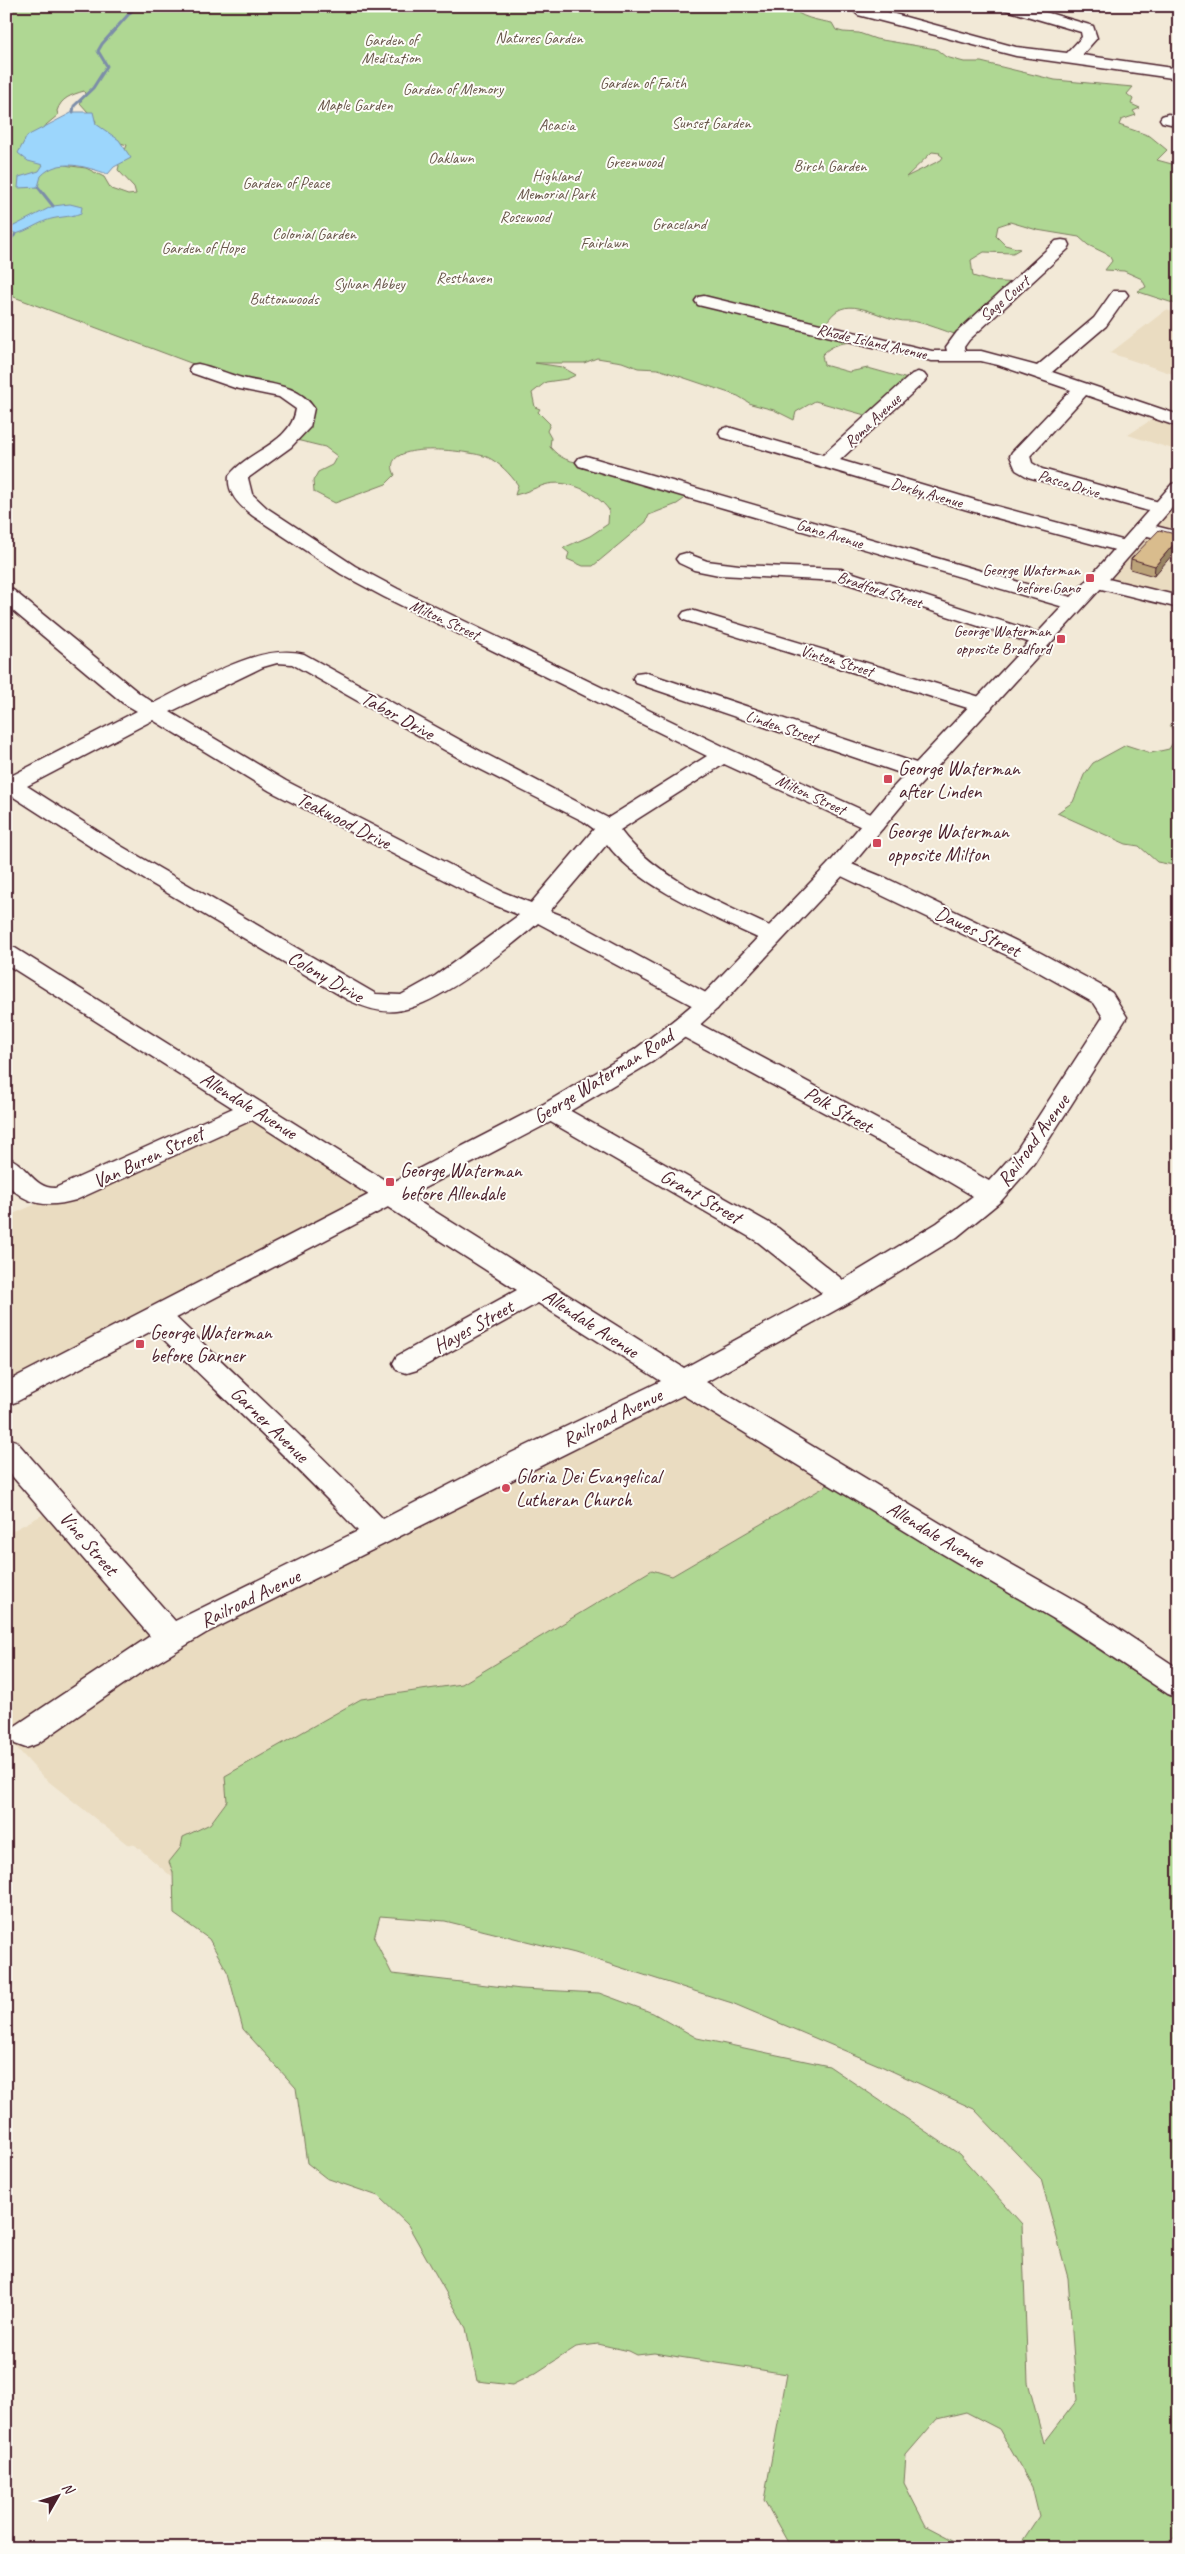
<svg xmlns="http://www.w3.org/2000/svg" width="1185" height="2554" viewBox="0 0 1185 2554" font-family="Caveat,sans-serif">
<style>
.built{fill:#eadcc1}
.green{fill:#afd793;stroke:#7c7b5f;fill-rule:evenodd}
.water{fill:#9cd6fc;stroke:#7b8da8}
.lines{fill:none;stroke-linecap:round;stroke-linejoin:round}
.stream{stroke:#7b8da8;stroke-width:3}
.minor-casing{stroke:#4a1f2b;stroke-width:3}
.major-casing{stroke:#4a1f2b;stroke-width:3}
.minor{fill:#fdfcf7;fill-rule:evenodd}
.major{fill:#fdfcf7;fill-rule:evenodd}
.wall{fill:#bba279;stroke:#4a1f2b}
.shaded-wall{fill:#988463;stroke:#4a1f2b}
.building{fill:#d9bc8d;stroke:#4a1f2b}
.poi-dot{fill:#d1495b;stroke:#fdfcf7;stroke-width:2}
.labels{text-anchor:middle;stroke-width:4;stroke-linejoin:round;paint-order:stroke}
.far-park-label{font-size:16px;fill:#68564a;stroke:#fdfcf7}
.far-street-label{font-size:16px;fill:#4a1f2b;stroke:#fdfcf7}
.far-poi-label{font-size:16px;fill:#4a1f2b;stroke:#fdfcf7;text-anchor:end}
.street-label{font-size:20px;fill:#4a1f2b;stroke:#fdfcf7}
.poi-label{font-size:20px;fill:#4a1f2b;stroke:#fdfcf7;text-anchor:start}
</style>
<rect width="100%" height="100%" fill="#f2e9d7"/>
<filter id="ink" filterUnits="userSpaceOnUse"><feTurbulence type="fractalNoise" baseFrequency=".02" numOctaves="2"/><feDisplacementMap in="SourceGraphic" scale="10" xChannelSelector="R" yChannelSelector="G"/><feConvolveMatrix kernelMatrix="1 2 1 2 8 2 1 2 1" color-interpolation-filters="sRGB"/></filter>
<g filter="url(#ink)">
<!-- built -->
<path class="built" d="M 1166,310 L 1179,314 L 1179,376 L 1110,353 Z
M 1157,416 L 1179,423 L 1179,451 L 1128,435 Z
M 1179,489 L 1179,605 L 1095,580 Z
M 245,1114 L 378,1196 L 6,1396 L 6,1217 Z
M 681,1386 L 833,1482 L 672,1576 L 462,1684 L 361,1699 L 227,1801 L 210,1824 L 183,1837 L 181,1847 L 169,1862 L 173,1872 L 172,1877 L 135,1845 L 127,1844 L 43,1777 L 14,1745 L 6,1747 L 6,1534 L 50,1511 L 164,1639 Z"/>
<!-- green -->
<path class="green" d="M 6,6 L 790,6 C 800,18 817,20 832,23 L 836,30 L 843,32 L 859,33 L 876,39 L 936,49 L 946,57 L 964,62 L 981,62 L 1055,80 L 1133,87 L 1127,94 L 1133,99 L 1131,104 L 1140,108 L 1133,111 L 1136,115 L 1121,120 L 1119,125 L 1150,136 L 1167,150 L 1157,160 L 1179,166 L 1179,177 L 1176,179 L 1179,188 L 1179,305 L 1139,292 L 1138,291 L 1146,287 L 1142,279 L 1124,271 L 1105,270 L 1112,261 L 1109,255 L 1088,245 L 1079,237 L 1037,230 L 1010,222 L 998,226 L 996,236 L 1005,245 L 1020,249 L 1013,253 L 984,252 L 971,260 L 973,276 L 989,281 L 1018,283 L 958,335 C 944,331 931,325 917,322 C 911,320 904,322 898,320 C 874,316 843,291 826,324 L 829,329 L 859,342 C 844,342 832,344 822,355 L 824,365 L 849,372 L 868,368 L 915,381 L 872,417 L 815,401 L 796,412 L 794,420 L 774,410 L 751,404 L 738,396 L 658,369 L 638,368 L 622,362 L 597,358 L 584,363 L 535,363 L 562,367 L 576,375 L 567,379 L 546,382 L 532,393 L 535,407 L 540,409 L 538,412 L 550,424 L 547,431 L 551,438 L 550,447 C 560,459 570,462 585,463 L 691,494 L 677,504 L 649,515 L 646,522 L 593,566 L 583,566 L 567,559 L 569,553 L 563,548 L 590,536 L 608,524 L 609,510 C 596,492 567,478 544,485 C 534,488 525,493 515,495 L 518,485 C 510,474 500,463 487,457 C 471,451 376,438 395,475 L 386,484 L 335,503 L 314,492 L 313,481 L 318,472 L 332,465 L 337,456 L 325,447 L 288,438 L 298,411 L 295,402 L 6,294 ZM 84,91 L 85,94 L 80,103 L 96,121 L 94,126 L 104,138 L 127,145 L 124,153 L 117,161 L 119,166 L 118,170 L 134,187 L 136,194 L 128,195 L 111,189 L 104,177 L 86,168 L 49,163 L 46,125 L 58,115 L 57,111 C 61,98 71,95 84,91 ZM 932,152 L 940,153 L 939,154 L 943,157 L 941,160 L 906,177 Z
M 1179,724 L 1179,866 L 1157,862 L 1139,846 L 1126,844 L 1057,813 L 1073,802 L 1084,775 L 1093,763 L 1126,745 L 1151,753 L 1169,749 L 1177,736 L 1170,725 Z
M 833,1482 L 1050,1616 L 1053,1620 L 1179,1702 L 1179,2534 C 1157,2554 1118,2548 1090,2548 L 1087,2544 L 1073,2540 C 1059,2548 1035,2554 1021,2543 L 1039,2516 L 1032,2487 L 999,2429 L 966,2412 L 937,2419 L 906,2455 L 904,2483 L 926,2526 L 968,2548 L 791,2548 L 764,2500 L 787,2374 L 654,2353 L 637,2355 L 629,2351 L 598,2344 L 576,2347 L 536,2373 L 512,2385 L 477,2381 L 466,2328 L 408,2225 L 378,2196 L 326,2178 L 307,2163 L 296,2088 L 243,2029 L 228,1973 L 209,1939 L 174,1914 L 173,1872 L 169,1862 L 181,1847 L 183,1837 L 210,1824 L 227,1801 L 225,1776 L 361,1699 L 462,1684 L 652,1570 L 672,1576 ZM 380,1916 L 445,1921 L 575,1953 L 732,2003 L 881,2066 L 974,2109 L 1041,2179 L 1068,2278 L 1077,2400 L 1044,2443 L 1028,2382 L 1022,2224 L 959,2154 L 829,2066 L 697,2038 L 653,2013 L 599,1993 L 521,1989 L 392,1974 L 374,1938 Z"/>
<!-- water -->
<path class="water" d="M 73,112 L 93,112 L 96,124 L 119,140 L 131,158 L 114,167 L 108,174 C 86,167 59,157 41,176 L 38,187 L 18,188 L 19,177 L 39,171 L 43,165 L 28,161 L 18,153 L 27,136 Z
M 70,204 L 82,207 L 81,213 C 69,218 57,216 45,221 C 35,225 27,231 16,234 L 8,229 L 53,206 Z"/>
<g class="lines">
<!-- stream -->
<path class="stream" d="M 73,112 L 74,106 L 93,88 L 107,66 L 98,51 L 102,44 L 136,6
M 38,187 L 53,206
M 6,243 L 16,234"/>
<!-- minor casing -->
<g class="minor-casing">
<path id="minor" d="M 848,6 L 865,6 L 1016,47 L 1067,53 L 1082,37 L 1081,32 L 1003,9 L 1001,6 L 1025,6 L 1093,26 L 1097,38 L 1082,55 L 1179,69 L 1179,79 L 1016,56 L 858,15 Z
M 1168,114 L 1179,116 L 1179,126 L 1162,122 L 1160,119 L 1162,116 Z
M 1062,240 L 1068,241 L 1070,245 L 1068,249 L 969,340 L 964,347 L 965,351 L 981,351 L 1037,366 L 1094,318 L 1113,291 L 1125,291 L 1128,295 L 1106,326 L 1052,372 L 1179,415 L 1179,427 L 1086,395 L 1030,456 L 1032,463 L 1042,469 L 1166,504 L 1169,508 L 1166,512 L 1152,512 L 1028,477 L 1016,470 L 1010,456 L 1012,452 L 1071,390 L 998,365 L 981,361 L 932,361 L 698,305 L 695,301 L 698,297 L 704,296 L 932,351 L 947,351 L 946,347 L 957,332 L 1056,241 Z
M 198,364 C 213,367 227,374 242,378 C 269,385 297,383 314,408 L 310,427 L 291,447 L 248,478 L 252,494 L 267,508 L 355,566 L 398,589 L 731,750 L 882,819 L 885,824 L 882,829 L 874,831 L 866,829 L 724,764 L 620,830 C 657,880 726,905 780,931 L 784,936 L 780,941 L 772,943 L 764,941 C 716,918 638,887 607,844 L 550,911 L 568,918 L 717,999 L 720,1004 L 717,1009 L 708,1012 L 699,1009 L 538,923 C 506,950 437,1007 396,1011 C 380,1013 363,1007 348,1000 L 105,856 L 9,794 L 6,795 L 6,775 L 11,776 L 137,711 L 123,703 L 6,605 L 6,588 L 13,590 L 139,693 L 154,703 C 196,683 258,642 304,654 L 480,751 L 608,818 L 707,756 L 384,597 L 341,574 L 253,516 C 240,506 227,494 229,476 C 248,450 291,444 296,409 L 279,397 L 235,388 L 192,373 L 189,369 L 192,365 ZM 277,663 L 292,664 L 464,761 L 583,821 L 594,829 L 531,903 L 503,892 L 286,781 L 170,712 L 263,667 ZM 153,720 L 270,791 L 487,902 L 519,915 L 435,976 L 401,995 L 376,994 L 121,846 L 27,786 Z
M 918,372 L 924,374 L 927,378 L 924,382 L 840,460 L 985,503 L 1133,543 L 1136,547 L 1133,551 L 1126,553 L 971,511 L 721,437 L 719,433 L 721,429 L 728,427 L 823,455 L 912,374 Z
M 586,456 L 1081,600 L 1084,604 L 1081,608 L 1074,610 L 1067,608 L 579,466 L 576,462 L 579,458 Z
M 1143,523 L 1179,532 L 1179,544 L 1136,533 L 1133,529 L 1136,525 Z
M 686,553 L 707,561 L 739,565 L 841,569 L 1048,636 L 1052,640 L 1048,644 L 1041,646 L 1034,644 L 839,581 L 719,575 L 694,570 L 679,563 L 676,559 L 679,555 Z
M 1096,576 L 1179,596 L 1179,608 L 1089,586 L 1086,582 L 1089,578 Z
M 691,610 L 990,700 L 993,705 L 990,710 L 982,712 L 974,710 L 684,620 L 681,616 L 684,612 Z
M 644,672 L 928,767 L 931,772 L 928,777 L 920,779 L 912,777 L 636,683 L 633,678 L 636,673 Z
M 839,859 L 888,879 L 1039,952 L 1100,985 L 1112,993 L 1127,1017 L 1034,1163 L 1001,1201 L 957,1237 L 852,1301 L 706,1382 L 958,1534 L 1083,1605 L 1179,1669 L 1179,1698 L 1168,1694 L 1061,1623 L 936,1550 L 683,1395 L 206,1633 L 140,1673 L 37,1744 L 26,1748 L 15,1744 L 10,1735 L 15,1726 L 150,1636 L 6,1469 L 6,1438 L 16,1441 L 175,1621 L 358,1531 C 291,1460 218,1393 148,1324 L 144,1317 L 148,1310 L 158,1307 L 168,1310 C 240,1379 314,1447 383,1519 L 511,1453 L 661,1381 L 538,1303 L 417,1370 L 407,1373 L 397,1370 L 393,1363 L 397,1356 L 517,1290 L 252,1120 L 76,1200 C 48,1208 27,1206 6,1183 L 6,1157 C 27,1163 32,1188 55,1188 L 233,1108 L 6,964 L 6,946 L 15,948 L 684,1368 L 822,1293 L 758,1242 L 542,1117 L 538,1111 L 542,1105 L 551,1103 L 560,1105 L 778,1228 L 843,1280 L 937,1223 L 973,1196 L 909,1158 L 674,1032 L 671,1026 L 674,1020 L 683,1018 L 692,1020 L 927,1146 L 989,1181 L 1016,1151 L 1103,1017 L 1094,1003 L 1021,962 L 831,871 L 827,866 L 831,861 Z"/>
</g>
<!-- major casing -->
<g class="major-casing">
<path id="major" d="M 1179,482 L 1179,500 L 1103,586 L 902,805 L 847,871 L 717,1009 L 692,1032 L 652,1062 L 560,1117 L 16,1402 L 6,1405 L 6,1382 L 542,1105 L 634,1050 L 674,1020 L 699,999 L 831,861 L 886,795 L 1089,578 L 1172,484 Z"/>
</g>
<!-- minor -->
<use href="#minor" class="minor"/>
<!-- major -->
<use href="#major" class="major"/>
</g>
<!-- wall -->
<path class="wall" d="M 1179,535 L 1154,576 L 1130,569 L 1131,559 Z"/>
<!-- shaded-wall -->
<path class="shaded-wall" d="M 1179,538 L 1179,547 L 1154,576 L 1155,566 Z"/>
<!-- building -->
<path class="building" d="M 1159,530 L 1179,535 L 1179,538 L 1155,566 L 1131,559 Z"/>
</g>
<!-- markers -->
<g class="poi-dot">
<rect x="1085" y="573" width="10" height="10" rx="2.5"/>
<rect x="1056" y="634" width="10" height="10" rx="2.5"/>
<rect x="883" y="774" width="10" height="10" rx="2.5"/>
<rect x="872" y="838" width="10" height="10" rx="2.5"/>
<rect x="385" y="1177" width="10" height="10" rx="2.5"/>
<rect x="135" y="1339" width="10" height="10" rx="2.5"/>
<circle cx="506" cy="1488" r="5"/>
</g>
<g class="labels">
<!-- far-park labels -->
<g class="far-park-label">
<text x="539" y="43">Natures Garden</text>
<text x="391" y="45">Garden of<tspan x="391" dy="18">Meditation</tspan></text>
<text x="643" y="88">Garden of Faith</text>
<text x="453" y="94">Garden of Memory</text>
<text x="355" y="110">Maple Garden</text>
<text x="711" y="128">Sunset Garden</text>
<text x="557" y="130">Acacia</text>
<text x="451" y="163">Oaklawn</text>
<text x="634" y="167">Greenwood</text>
<text x="830" y="171">Birch Garden</text>
<text x="556" y="181">Highland<tspan x="556" dy="18">Memorial Park</tspan></text>
<text x="286" y="188">Garden of Peace</text>
<text x="525" y="222">Rosewood</text>
<text x="679" y="229">Graceland</text>
<text x="314" y="239">Colonial Garden</text>
<text x="604" y="248">Fairlawn</text>
<text x="203" y="253">Garden of Hope</text>
<text x="464" y="283">Resthaven</text>
<text x="369" y="289">Sylvan Abbey</text>
<text x="284" y="304">Buttonwoods</text>
</g>
<!-- far-street labels -->
<g class="far-street-label">
<text transform="translate(1004 298) rotate(-41)" y="6">Sage Court</text>
<text transform="translate(872 341) rotate(13)" y="6">Rhode Island Avenue</text>
<text transform="translate(872 420) rotate(-43)" y="6">Roma Avenue</text>
<text transform="translate(1069 483) rotate(17)" y="6">Pasco Drive</text>
<text transform="translate(927 492) rotate(16)" y="6">Derby Avenue</text>
<text transform="translate(830 533) rotate(17)" y="6">Gano Avenue</text>
<text transform="translate(880 589) rotate(18)" y="6">Bradford Street</text>
<text transform="translate(445 619) rotate(25)" y="6">Milton Street</text>
<text transform="translate(837 660) rotate(17)" y="6">Vinton Street</text>
<text transform="translate(782 726) rotate(18)" y="6">Linden Street</text>
<text transform="translate(811 794) rotate(25)" y="6">Milton Street</text>
</g>
<!-- far-poi labels -->
<g class="far-poi-label">
<text x="1080" y="575">George Waterman<tspan x="1080" dy="18">before Gano</tspan></text>
<text x="1051" y="636">George Waterman<tspan x="1051" dy="18">opposite Bradford</tspan></text>
</g>
<!-- street labels -->
<g class="street-label">
<text transform="translate(398 715) rotate(29)" y="7">Tabor Drive</text>
<text transform="translate(344 820) rotate(27)" y="7">Teakwood Drive</text>
<text transform="translate(978 931) rotate(26)" y="7">Dawes Street</text>
<text transform="translate(326 976) rotate(30)" y="7">Colony Drive</text>
<text transform="translate(603 1076) rotate(-32)" y="7">George Waterman Road</text>
<text transform="translate(249 1105) rotate(32)" y="7">Allendale Avenue</text>
<text transform="translate(839 1109) rotate(29)" y="7">Polk Street</text>
<text transform="translate(1033 1140) rotate(-54)" y="7">Railroad Avenue</text>
<text transform="translate(148 1157) rotate(-25)" y="7">Van Buren Street</text>
<text transform="translate(701 1196) rotate(30)" y="7">Grant Street</text>
<text transform="translate(591 1323) rotate(33)" y="7">Allendale Avenue</text>
<text transform="translate(473 1326) rotate(-29)" y="7">Hayes Street</text>
<text transform="translate(612 1417) rotate(-26)" y="7">Railroad Avenue</text>
<text transform="translate(270 1424) rotate(44)" y="7">Garner Avenue</text>
<text transform="translate(936 1534) rotate(31)" y="7">Allendale Avenue</text>
<text transform="translate(89 1543) rotate(49)" y="7">Vine Street</text>
<text transform="translate(250 1598) rotate(-26)" y="7">Railroad Avenue</text>
</g>
<!-- poi labels -->
<g class="poi-label">
<text x="898" y="775">George Waterman<tspan x="898" dy="23">after Linden</tspan></text>
<text x="887" y="838">George Waterman<tspan x="887" dy="23">opposite Milton</tspan></text>
<text x="400" y="1177">George Waterman<tspan x="400" dy="23">before Allendale</tspan></text>
<text x="150" y="1339">George Waterman<tspan x="150" dy="23">before Garner</tspan></text>
<text x="516" y="1483">Gloria Dei Evangelical<tspan x="516" dy="23">Lutheran Church</tspan></text>
</g>
</g>
<!-- margin -->
<rect width="1185" height="2554" fill="none" stroke="#fdfcf7" stroke-width="25"/>
<rect x="12" y="12" width="1160" height="2529" fill="none" stroke="#4a1f2b" stroke-width="2" filter="url(#ink)"/>
<!-- north arrow -->
<g transform="translate(58 2496) rotate(51)" stroke="#fdfcf7" stroke-width="4" paint-order="stroke">
<path d="M0-4L9 19L0 12L-9 19Z" fill="#4a1f2b"/>
<text y="-8" font-size="14" font-weight="bold" text-anchor="middle" fill="#4a1f2b">N</text>
</g>
</svg>
